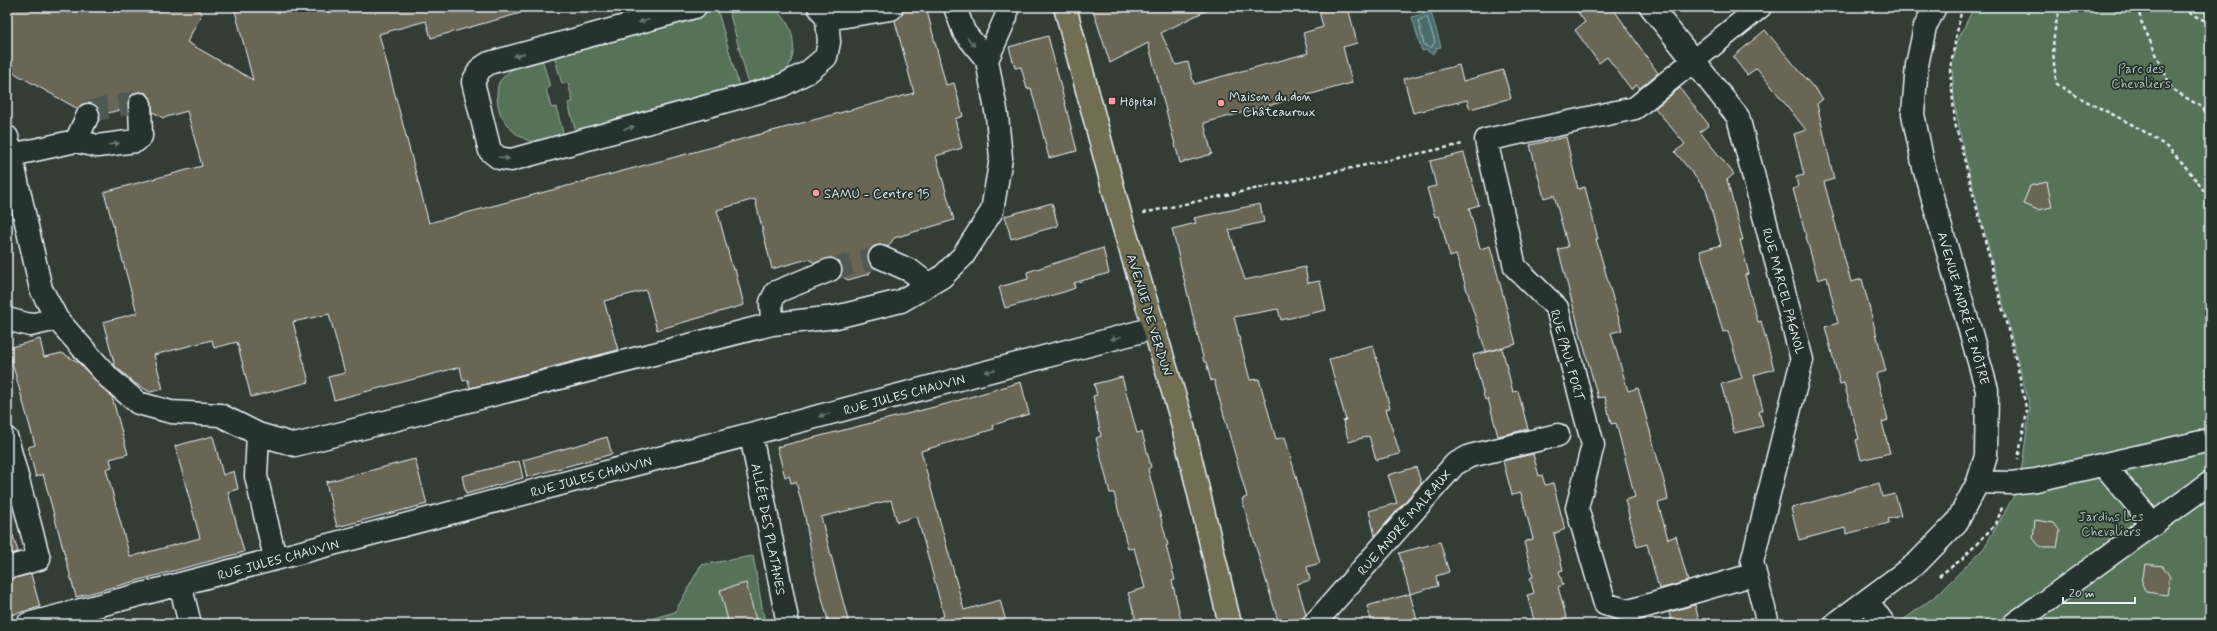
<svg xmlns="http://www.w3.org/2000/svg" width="2217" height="631" viewBox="0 0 2217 631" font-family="Mynerve,sans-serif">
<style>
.green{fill:#567259;stroke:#9fb2a8}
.water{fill:#496d6d;stroke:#89a2a5}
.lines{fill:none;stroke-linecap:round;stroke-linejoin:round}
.shore{stroke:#a8bcc0;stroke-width:1}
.building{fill:#6b6654;stroke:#e8f1f8}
.minor-tunnel{stroke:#4f5852;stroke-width:22;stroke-dasharray:22 11;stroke-linecap:butt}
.minor-casing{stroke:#e8f1f8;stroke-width:25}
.major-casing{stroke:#e8f1f8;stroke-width:25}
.path{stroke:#e8f1f8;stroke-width:2.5;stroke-dasharray:4 3;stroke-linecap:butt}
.minor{stroke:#26332d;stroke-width:22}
.major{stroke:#726e52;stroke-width:22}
.oneway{fill:#6a7674}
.poi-dot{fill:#ff9aa2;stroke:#26332d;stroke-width:1.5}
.labels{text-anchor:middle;stroke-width:3.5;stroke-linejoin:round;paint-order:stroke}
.park-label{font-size:13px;fill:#aebeb8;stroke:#26332d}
.poi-label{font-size:13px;fill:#e8f1f8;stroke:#26332d;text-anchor:start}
.street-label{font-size:13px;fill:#e8f1f8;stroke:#26332d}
</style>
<rect width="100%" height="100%" fill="#343d35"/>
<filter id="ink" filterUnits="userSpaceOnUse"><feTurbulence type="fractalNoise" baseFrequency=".025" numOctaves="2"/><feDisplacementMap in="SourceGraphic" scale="8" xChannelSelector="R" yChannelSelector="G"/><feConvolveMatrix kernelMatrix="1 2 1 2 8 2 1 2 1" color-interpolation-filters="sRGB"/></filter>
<g filter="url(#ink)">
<!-- green -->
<path class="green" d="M 728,7 C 740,7 757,4 768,7 C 794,14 802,56 783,74 C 776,81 760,85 750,89 Z
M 1974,7 L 2210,7 L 2210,624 L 1898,624 L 1938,594 L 1984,548 L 2019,487 L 2030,408 L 1963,149 L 1954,99 L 1952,65 L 1957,42 Z
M 717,8 L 741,93 L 578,140 L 568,103 L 573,102 L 568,83 L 562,84 L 554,55 Z
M 541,55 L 550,87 L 546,89 L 551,108 L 556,107 L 565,140 C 559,141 553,144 547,144 C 524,144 502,128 498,105 C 497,98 496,87 500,81 C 511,67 525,60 541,55 Z
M 753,556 L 765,624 L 633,624 L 675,612 L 701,565 Z"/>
<!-- water -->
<path class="water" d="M 1431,12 L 1441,47 L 1436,48 L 1436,51 L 1432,54 L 1426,50 L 1422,51 L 1412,17 Z"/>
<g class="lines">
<!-- shore -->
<path class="shore" d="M 1427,17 L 1435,42 L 1431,48 L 1424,45 L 1418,21 Z"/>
</g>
<!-- building -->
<path class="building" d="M 7,7 L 192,7 L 202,13 L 187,42 L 253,80 L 234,7 L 521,7 L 521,13 L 431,38 L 426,21 L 379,34 L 429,223 L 914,93 L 895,21 L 902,14 L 903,7 L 926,7 L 946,85 L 954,83 L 963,116 L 955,119 L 962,148 L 936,156 L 954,220 L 894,238 L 888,247 L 879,245 L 873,247 L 869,252 L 868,258 L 873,267 L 869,274 L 848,280 L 841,276 L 841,265 L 837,260 L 831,258 L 815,263 L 808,259 L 772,269 L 755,199 L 717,210 L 733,270 L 735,269 L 744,305 L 657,330 L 646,290 L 604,301 L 618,350 L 470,388 L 468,380 L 463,381 L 460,367 L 334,400 L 328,377 L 345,373 L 329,314 L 293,322 L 309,382 L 251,397 L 237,342 L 214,348 L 212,340 L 154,355 L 163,389 L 150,392 L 136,384 L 115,366 L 103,322 L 137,313 L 104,192 L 202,166 L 187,111 L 163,118 L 153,112 L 150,97 L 146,93 L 139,92 L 129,98 L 128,108 L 100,115 L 98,108 L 94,104 L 86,103 L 78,109 L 7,69 Z
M 1092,7 L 1213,7 L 1161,33 L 1176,65 L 1188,62 L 1194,84 L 1308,53 L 1303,33 L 1323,27 L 1319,11 L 1334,7 L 1348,7 L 1357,43 L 1343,47 L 1352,83 L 1204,123 L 1212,154 L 1180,163 L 1148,43 L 1110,63 Z
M 1574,7 L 1612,7 L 1658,73 L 1640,88 L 1637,85 L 1631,89 L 1607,57 L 1599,63 L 1575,30 L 1585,22 Z
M 1765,30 L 1823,99 L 1817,104 L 1834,179 L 1824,182 L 1851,282 L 1862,279 L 1886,371 L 1876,374 L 1888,420 L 1882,422 L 1890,453 L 1861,460 L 1856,440 L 1859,439 L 1844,383 L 1840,384 L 1825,327 L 1838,323 L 1827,277 L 1818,280 L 1793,189 L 1798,187 L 1796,177 L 1804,175 L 1794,134 L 1806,130 L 1757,68 L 1747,75 L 1733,57 Z
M 1048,36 L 1077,151 L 1049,158 L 1031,88 L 1027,89 L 1021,67 L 1015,68 L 1009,47 Z
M 1459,65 L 1463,81 L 1503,70 L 1511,98 L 1470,109 L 1467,100 L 1413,113 L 1404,79 Z
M 1680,88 L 1709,125 L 1700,132 L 1734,174 L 1727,180 L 1743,240 L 1740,240 L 1749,274 L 1745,275 L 1758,322 L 1761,321 L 1774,369 L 1754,375 L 1763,410 L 1759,412 L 1763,426 L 1734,433 L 1721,384 L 1742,378 L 1728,331 L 1723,332 L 1700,251 L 1721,245 L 1706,190 L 1675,152 L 1685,144 L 1655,108 Z
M 1566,137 L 1578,189 L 1585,187 L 1598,239 L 1596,239 L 1622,330 L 1611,333 L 1628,391 L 1638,388 L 1666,489 L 1668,500 L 1658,503 L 1668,539 L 1676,536 L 1688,581 L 1659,589 L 1647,544 L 1637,547 L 1625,500 L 1635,497 L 1616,423 L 1611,424 L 1605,397 L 1598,398 L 1581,336 L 1558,249 L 1568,247 L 1554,195 L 1544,198 L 1530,145 Z
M 1464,153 L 1479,205 L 1469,208 L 1480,249 L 1490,246 L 1516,344 L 1486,352 L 1456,255 L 1450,257 L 1439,216 L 1435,217 L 1427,188 L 1436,186 L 1430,161 Z
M 2047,182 L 2052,207 L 2038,210 L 2023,204 L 2030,186 Z
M 1052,203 L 1058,226 L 1011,239 L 1005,216 Z
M 1260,204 L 1264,222 L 1229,230 L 1245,280 L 1305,267 L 1308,283 L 1320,281 L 1326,310 L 1281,320 L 1278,309 L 1234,317 L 1250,380 L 1259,379 L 1276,439 L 1285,437 L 1320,563 L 1307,567 L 1310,580 L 1297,584 L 1306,614 L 1304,617 L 1282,624 L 1279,624 L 1247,517 L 1242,499 L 1247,497 L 1214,380 L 1211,381 L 1206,362 L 1204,362 L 1172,229 L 1196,223 L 1194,218 Z
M 1103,248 L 1109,273 L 1074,283 L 1075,288 L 1064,292 L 1005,308 L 999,287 L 1028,279 L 1027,272 Z
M 40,339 L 44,357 L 62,353 L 78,362 L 112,397 L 128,454 L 110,459 L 112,467 L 106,469 L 130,557 L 200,538 L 175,446 L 213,436 L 223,475 L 234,471 L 238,489 L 228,492 L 244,552 L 76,597 L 43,474 L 36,477 L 28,447 L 35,445 L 8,348 Z
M 1373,345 L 1390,408 L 1386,409 L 1400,454 L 1376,460 L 1369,436 L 1349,442 L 1343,421 L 1346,420 L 1329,360 L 1353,350 Z
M 1502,348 L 1513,392 L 1518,391 L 1528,429 L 1498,436 L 1488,399 L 1485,400 L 1473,355 Z
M 1122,377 L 1137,433 L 1142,432 L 1151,467 L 1148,469 L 1168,545 L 1166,546 L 1175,580 L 1172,581 L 1182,624 L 1137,624 L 1128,593 L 1145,588 L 1134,548 L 1128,549 L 1114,493 L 1110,493 L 1096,438 L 1101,436 L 1093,396 L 1097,395 L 1094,384 Z
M 1021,382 L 1029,414 L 993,425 L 994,429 L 921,451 L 964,610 L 1000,600 L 1006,621 L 996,624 L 937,624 L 936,619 L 944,616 L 917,516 L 897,522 L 891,500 L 821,517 L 849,624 L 829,624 L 814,568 L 805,517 L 796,482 L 791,483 L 789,476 L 785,477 L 777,447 L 946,404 Z
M 607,437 L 612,454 L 527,477 L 523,460 Z
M 1533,454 L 1539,476 L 1542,475 L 1545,485 L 1553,483 L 1565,529 L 1554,534 L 1563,570 L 1559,571 L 1563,585 L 1558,587 L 1568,624 L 1535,624 L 1527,595 L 1534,593 L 1530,578 L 1533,577 L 1524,542 L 1533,539 L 1521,493 L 1512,495 L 1503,461 Z
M 415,459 L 427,504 L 337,527 L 326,482 Z
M 519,461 L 523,478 L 466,494 L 462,476 Z
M 1416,467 L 1421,483 L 1375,536 L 1369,511 L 1397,503 L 1388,475 Z
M 1879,483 L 1882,497 L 1895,494 L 1901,516 L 1888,519 L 1889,523 L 1846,534 L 1845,528 L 1799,540 L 1791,508 Z
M 2035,520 L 2054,523 L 2060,531 L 2057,547 L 2040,547 L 2033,538 Z
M 7,535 L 13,535 L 18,552 L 7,555 Z
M 1440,542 L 1449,572 L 1436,576 L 1438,586 L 1410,594 L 1399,553 Z
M 2145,564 L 2163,566 L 2170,577 L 2167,595 L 2146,592 L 2142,584 Z
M 31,574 L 40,607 L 7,616 L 7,580 Z
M 746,583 L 757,624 L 729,624 L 720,590 Z
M 1410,594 L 1418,624 L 1372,624 L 1367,606 Z
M 1695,605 L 1700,624 L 1672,624 L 1669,612 Z"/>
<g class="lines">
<!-- minor-tunnel -->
<path class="minor-tunnel" d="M 88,115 L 91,111 L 132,103 L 140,104
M 830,270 L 880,257"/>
<!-- minor casing -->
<g class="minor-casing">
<path id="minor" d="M 695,7 L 489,63 L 480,69 L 473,82 L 490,151 L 499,158 L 511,160 L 781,86 L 808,72 L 826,57 L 829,42 L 827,19 L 819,7
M 955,7 L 964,32 L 987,60 L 1006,17 L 1007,7
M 1651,7 L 1738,117 L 1802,360 L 1752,562 L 1768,624
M 827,19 L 891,9
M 7,137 L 41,289 L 57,319 L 109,378 L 138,403 L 171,412 L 220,415 L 258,434 L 295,445 L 772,324 L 836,317 L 901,301 L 942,277 L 963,256 L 992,211 L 1001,158 L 997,116 L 987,60
M 76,141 L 88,115
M 7,156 L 76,141 L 97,146 L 136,141 L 141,136 L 140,104
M 880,257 L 911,271 L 929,285
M 7,319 L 30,325 L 57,319
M 772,324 L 771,302 L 776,292 L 830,270
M 258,434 L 256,476 L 275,558
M 751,435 L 788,624
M 7,439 L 39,559 L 7,568
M 2104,465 L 2153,524
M 1978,482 L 2011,483 L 2036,480 L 2210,440
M 1755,574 L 1629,611 L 1605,604 L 1577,508 L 1593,445 L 1557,308 L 1515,267 L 1486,140 L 1635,108 L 1760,7
M 180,584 L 190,624
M 1867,600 L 1884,624
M 28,624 L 1154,328
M 1314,624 L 1455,464 L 1470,456 L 1558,435
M 1835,624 L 1918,562 L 1957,522 L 1978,482 L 1986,456 L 1987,390 L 1924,168 L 1913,114 L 1917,65 L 1925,27 L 1935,7
M 2014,624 L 2210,483"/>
</g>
<!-- major casing -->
<g class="major-casing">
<path id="major" d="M 1065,7 L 1121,218 L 1181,418 L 1230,624"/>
</g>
<!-- path -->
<path class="path" d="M 1962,7 L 1950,69 L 1955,123 L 2018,369 L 2027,412 L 2018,459
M 2061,7 C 2051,33 2052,57 2057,84 C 2091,107 2137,122 2169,149 C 2184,163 2198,183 2210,199
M 2138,7 L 2141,21 L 2172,89 L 2203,108 L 2210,122
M 2184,7 L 2191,14 L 2210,23
M 1143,213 L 1463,144
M 1939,576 L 1962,559 L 1996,524 L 2003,505
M 1808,624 L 1812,620"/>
<!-- minor -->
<use href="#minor" class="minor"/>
<!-- major -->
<use href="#major" class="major"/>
</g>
<!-- one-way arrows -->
<defs><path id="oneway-solid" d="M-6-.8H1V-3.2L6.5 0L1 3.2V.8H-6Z"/></defs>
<g class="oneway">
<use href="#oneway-solid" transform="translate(644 21) rotate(165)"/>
<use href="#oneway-solid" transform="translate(971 42) rotate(52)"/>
<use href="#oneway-solid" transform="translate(519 55) rotate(165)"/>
<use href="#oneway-solid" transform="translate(629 128) rotate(-15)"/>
<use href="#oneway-solid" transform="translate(114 144) rotate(-8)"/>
<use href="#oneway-solid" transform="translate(504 158) rotate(12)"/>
<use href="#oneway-solid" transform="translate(1116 338) rotate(165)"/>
<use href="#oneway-solid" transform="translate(990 371) rotate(165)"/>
<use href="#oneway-solid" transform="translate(824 415) rotate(165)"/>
</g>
</g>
<!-- markers -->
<g class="poi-dot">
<rect x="1108" y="97" width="8" height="8" rx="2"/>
<circle cx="1221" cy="103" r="4"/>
<circle cx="816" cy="193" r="4"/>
</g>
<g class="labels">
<!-- park labels -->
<g class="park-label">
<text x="2141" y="73">Parc des<tspan x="2141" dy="15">Chevaliers</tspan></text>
<text x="2111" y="521">Jardins Les<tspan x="2111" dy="15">Chevaliers</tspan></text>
</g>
<!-- poi labels -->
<g class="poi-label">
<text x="1229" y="101">Maison du don<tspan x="1229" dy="15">– Châteauroux</tspan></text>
<text x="1120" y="106">Hôpital</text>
<text x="824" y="198">SAMU - Centre 15</text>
</g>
<!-- street labels -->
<g class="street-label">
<text transform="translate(1784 291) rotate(75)" y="5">RUE MARCEL PAGNOL</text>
<text transform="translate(1964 308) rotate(74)" y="5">AVENUE ANDRÉ LE NÔTRE</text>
<text transform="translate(1150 315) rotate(73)" y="5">AVENUE DE VERDUN</text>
<text transform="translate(1568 355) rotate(74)" y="5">RUE PAUL FORT</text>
<text transform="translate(904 394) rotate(-15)" y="5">RUE JULES CHAUVIN</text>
<text transform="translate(591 476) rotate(-15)" y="5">RUE JULES CHAUVIN</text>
<text transform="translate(1404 522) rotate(-49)" y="5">RUE ANDRÉ MALRAUX</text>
<text transform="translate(769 529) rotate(79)" y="5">ALLÉE DES PLATANES</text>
<text transform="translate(278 559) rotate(-15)" y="5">RUE JULES CHAUVIN</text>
</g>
</g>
<!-- margin -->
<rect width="2217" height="631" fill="none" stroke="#26332d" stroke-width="24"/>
<rect x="12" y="12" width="2193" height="607" fill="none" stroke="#e8f1f8" stroke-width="1.5" filter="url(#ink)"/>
<!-- scale -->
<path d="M2063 597v6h72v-6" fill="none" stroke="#e8f1f8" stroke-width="2"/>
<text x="2069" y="597" font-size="12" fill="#e8f1f8" stroke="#26332d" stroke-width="3" paint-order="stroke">20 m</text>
</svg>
